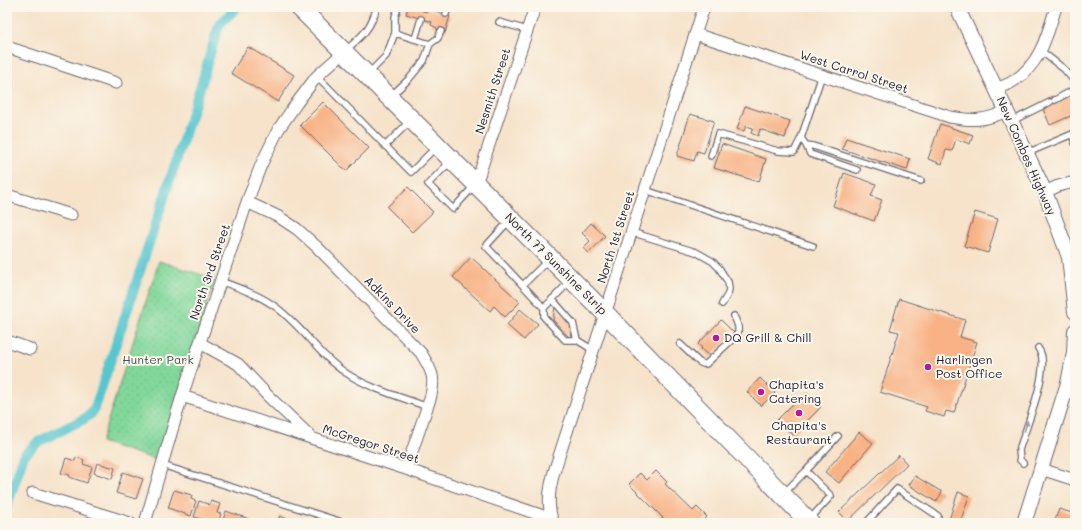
<svg xmlns="http://www.w3.org/2000/svg" width="1082" height="530" viewBox="0 0 1082 530" font-family="Mali,sans-serif">
<style>
.park{fill:url(#park-dots);stroke:#527d6b}
.lines{fill:none;stroke-linecap:round;stroke-linejoin:round}
.canal{stroke:#59c6cf;stroke-width:10}
.building{fill:#f8b285}
.service-casing{stroke:#6c666d;stroke-width:8}
.minor-casing{stroke:#6c666d;stroke-width:13}
.tertiary-casing{stroke:#6c666d;stroke-width:16}
.primary-casing{stroke:#6c666d;stroke-width:20}
.service{stroke:#fff;stroke-width:5.5}
.minor{stroke:#fff;stroke-width:11}
.tertiary{stroke:#fff;stroke-width:14}
.primary{stroke:#fff;stroke-width:18}
.oneway{fill:#9c9ca7}
.poi-dot{fill:#b5179e;stroke:#fbf7ec;stroke-width:1.5}
.labels{text-anchor:middle;stroke-width:4;stroke-linejoin:round;paint-order:stroke}
.street-label{font-size:12px;fill:#22223b;stroke:#fbf7ec}
.poi-label{font-size:12px;fill:#22223b;stroke:#fbf7ec;text-anchor:start}
.park-label{font-size:12px;fill:#3f5958;stroke:#fbf7ec}
</style>
<defs>
<pattern id="park-dots" width="8" height="8" patternUnits="userSpaceOnUse"><rect width="8" height="8" fill="#82d89b"/><path d="M2 2h.1M6 6h.1" fill="none" stroke="#70b986" stroke-width="1.8" stroke-linecap="round"/></pattern>
</defs>
<rect width="100%" height="100%" fill="#fbf7ec"/>
<filter id="ink" filterUnits="userSpaceOnUse"><feTurbulence type="fractalNoise" baseFrequency=".025" numOctaves="2"/><feDisplacementMap in="SourceGraphic" scale="8" xChannelSelector="R" yChannelSelector="G"/><feConvolveMatrix kernelMatrix="1 2 1 2 8 2 1 2 1" color-interpolation-filters="sRGB"/></filter>
<filter id="wash" filterUnits="userSpaceOnUse"><feTurbulence type="fractalNoise" baseFrequency=".012" numOctaves="4" result="noise"/><feDisplacementMap in="SourceGraphic" scale="16" xChannelSelector="R" yChannelSelector="G"/><feGaussianBlur stdDeviation="0.9" result="paint"/><feColorMatrix in="noise" values="0 0 0 0 0 0 0 0 0 0 0 0 0 0 0 0 0 1.4 0 .05"/><feComposite in="paint" operator="in"/></filter>
<g filter="url(#wash)">
<rect width="100%" height="100%" fill="#f6e3ca"/>
<!-- park -->
<path class="park" d="M 159,261 L 215,279 L 157,460 L 101,442 Z"/>
<g class="lines">
<!-- canal -->
<path class="canal" d="M 7,506 L 24,455 L 38,442 L 84,419 L 92,413 L 96,405 L 202,82 L 216,34 L 220,24 L 237,7"/>
</g>
<g id="blocks">
<!-- building -->
<path class="building" d="M 408,7 L 423,7 L 450,16 L 445,33 L 437,30 L 437,28 L 431,25 L 432,22 L 406,14 Z
M 248,47 L 294,75 L 278,102 L 231,73 Z
M 1074,94 L 1075,114 L 1050,125 L 1043,109 L 1051,105 L 1048,98 L 1053,96 L 1056,103 Z
M 323,102 L 369,148 L 346,171 L 300,125 Z
M 745,106 L 790,121 L 785,138 L 760,129 L 758,136 L 751,133 L 753,128 L 746,126 L 744,131 L 737,129 Z
M 690,114 L 714,121 L 704,153 L 697,151 L 694,161 L 677,156 Z
M 940,124 L 973,135 L 970,144 L 956,139 L 952,151 L 946,150 L 942,164 L 928,159 Z
M 846,138 L 910,159 L 907,170 L 842,149 Z
M 722,144 L 766,159 L 759,182 L 714,168 Z
M 844,173 L 876,184 L 871,196 L 882,200 L 874,221 L 833,206 Z
M 408,187 L 433,212 L 412,232 L 387,207 Z
M 975,212 L 998,219 L 988,253 L 964,246 Z
M 591,223 L 605,236 L 589,253 L 583,248 L 590,241 L 582,233 Z
M 471,257 L 520,302 L 505,317 L 494,306 L 490,311 L 453,277 Z
M 899,299 L 965,320 L 960,337 L 977,342 L 954,413 L 946,411 L 944,417 L 925,411 L 927,407 L 880,392 L 899,332 L 890,330 Z
M 555,307 L 572,325 L 570,338 L 553,320 Z
M 520,309 L 538,324 L 524,340 L 507,325 Z
M 721,320 L 734,333 L 710,357 L 701,349 L 702,348 L 698,344 Z
M 760,378 L 775,393 L 761,406 L 747,392 Z
M 807,393 L 821,407 L 793,435 L 777,420 L 801,396 L 802,398 Z
M 859,432 L 873,443 L 839,483 L 825,472 Z
M 899,455 L 907,464 L 848,521 L 839,512 Z
M 76,457 L 84,460 L 83,464 L 92,467 L 87,483 L 69,477 L 70,475 L 61,473 L 66,458 L 75,461 Z
M 97,463 L 115,468 L 112,479 L 94,473 Z
M 656,471 L 667,482 L 665,484 L 693,511 L 697,507 L 707,517 L 701,523 L 658,523 L 663,518 L 629,484 L 640,473 L 647,480 Z
M 123,472 L 143,479 L 136,499 L 116,493 Z
M 915,476 L 942,492 L 936,502 L 909,485 Z
M 174,490 L 192,495 L 191,499 L 196,501 L 191,516 L 168,508 Z
M 958,492 L 969,496 L 960,523 L 948,523 Z
M 199,501 L 208,504 L 209,505 L 211,501 L 220,504 L 217,513 L 221,514 L 218,523 L 214,523 L 194,517 Z
M 1059,509 L 1075,514 L 1075,523 L 1054,523 Z
M 226,511 L 249,519 L 248,523 L 222,523 Z
M 280,516 L 287,519 L 286,523 L 277,523 Z"/>
</g>
</g>
<g filter="url(#ink)">
<use href="#blocks" fill-opacity="0" stroke="#6c666d" stroke-width="1"/>
<g class="lines">
<!-- service casing -->
<g class="service-casing">
<path id="service" d="M 425,8 L 425,7
M 446,14 L 448,8
M 499,22 L 527,30
M 395,33 L 395,17 L 398,7
M 415,39 L 421,19
M 430,44 L 438,38 L 441,31
M 345,51 C 363,35 370,30 377,7
M 1041,51 L 1064,69 L 1075,82
M 368,74 L 386,56 L 395,33 L 430,44 L 424,61 L 409,79 L 391,96
M 317,76 L 411,172 L 436,147
M 1055,100 L 1075,89
M 1012,121 L 1050,102
M 1072,134 L 1075,143
M 801,138 L 806,145 L 813,146 L 921,181
M 806,145 L 810,154 L 857,170
M 385,146 L 410,121
M 1027,153 L 1075,133
M 711,156 L 718,134 L 778,151 L 794,152 L 801,138 L 822,75
M 451,161 L 428,184 L 453,209 L 474,186
M 645,190 L 813,246
M 509,221 L 486,246 L 544,308
M 631,232 L 696,252 L 712,261 L 719,268 L 728,282 L 729,289 L 728,294 L 722,304
M 220,281 C 239,288 257,294 273,305 C 301,324 318,355 346,373 C 370,389 401,397 428,407
M 569,282 L 544,308 L 544,317 L 565,340 L 577,340 L 593,350
M 523,285 L 548,260
M 552,299 L 573,323 L 577,340
M 680,344 L 699,362 L 703,364 L 706,364 L 737,335 C 740,328 737,323 734,316
M 1023,463 L 1020,460 L 1019,450 C 1026,428 1045,381 1042,359 C 1042,356 1040,351 1038,348
M 162,465 L 345,523
M 784,493 L 806,471
M 810,519 L 831,496 L 806,471 L 838,436
M 866,523 L 897,489 L 938,516 L 936,523"/>
</g>
<!-- minor casing -->
<g class="minor-casing">
<path id="minor" d="M 695,34 L 950,117 C 972,121 986,121 1006,111
M 7,47 L 116,83
M 995,88 C 1003,87 1008,85 1015,80 C 1041,63 1047,35 1056,7
M 476,184 L 535,7
M 1045,192 L 1058,186 L 1075,182
M 7,195 L 71,215
M 247,202 L 279,217 L 297,229 L 317,247 L 421,353 C 432,371 436,377 430,399 L 406,469
M 7,341 L 30,349
M 200,343 L 238,364 L 268,396 L 310,436
M 182,396 L 406,469 L 552,519
M 1041,469 L 1075,480
M 33,493 L 130,523
M 145,523 L 182,396 L 247,202 L 261,165 L 278,130 L 296,104 L 317,76 L 344,52
M 553,523 C 547,506 549,490 554,472 L 704,7"/>
</g>
<!-- tertiary casing -->
<g class="tertiary-casing">
<path id="tertiary" d="M 957,7 L 1045,192 L 1069,257 L 1075,312
M 1024,523 L 1068,383 L 1074,353 L 1075,331"/>
</g>
<!-- primary casing -->
<g class="primary-casing">
<path id="primary" d="M 299,7 L 605,313 L 810,523"/>
</g>
<!-- service -->
<use href="#service" class="service"/>
<!-- minor -->
<use href="#minor" class="minor"/>
<!-- tertiary -->
<use href="#tertiary" class="tertiary"/>
<!-- primary -->
<use href="#primary" class="primary"/>
</g>
<!-- one-way arrows -->
<defs><path id="oneway-solid" d="M-6-.8H1V-3.2L6.5 0L1 3.2V.8H-6Z"/></defs>
<use class="oneway" href="#oneway-solid" transform="translate(1026 426) rotate(-73)"/>
</g>
<!-- markers -->
<g class="poi-dot">
<circle cx="716" cy="338" r="4"/>
<circle cx="928" cy="367" r="4"/>
<circle cx="761" cy="392" r="4"/>
<circle cx="799" cy="413" r="4"/>
</g>
<g class="labels">
<!-- street labels -->
<g class="street-label">
<text transform="translate(854 72) rotate(18)" y="4">West Carrol Street</text>
<text transform="translate(493 91) rotate(-72)" y="4">Nesmith Street</text>
<text transform="translate(1026 156) rotate(66)" y="4">New Combes Highway</text>
<text transform="translate(616 237) rotate(-72)" y="4">North 1st Street</text>
<text transform="translate(556 264) rotate(45)" y="4">North 77 Sunshine Strip</text>
<text transform="translate(210 272) rotate(-71)" y="4">North 3rd Street</text>
<text transform="translate(392 305) rotate(46)" y="4">Adkins Drive</text>
<text transform="translate(371 444) rotate(18)" y="4">McGregor Street</text>
</g>
<!-- poi labels -->
<g class="poi-label">
<text x="724" y="342">DQ Grill &amp; Chill</text>
<text x="936" y="364">Harlingen<tspan x="936" dy="14">Post Office</tspan></text>
<text x="769" y="389">Chapita's<tspan x="769" dy="14">Catering</tspan></text>
<text x="799" y="430" text-anchor="middle">Chapita's<tspan x="799" dy="14">Restaurant</tspan></text>
</g>
<!-- park labels -->
<g class="park-label">
<text x="158" y="364">Hunter Park</text>
</g>
</g>
<!-- margin -->
<rect width="1082" height="530" fill="none" stroke="#fbf7ec" stroke-width="24"/>
</svg>
